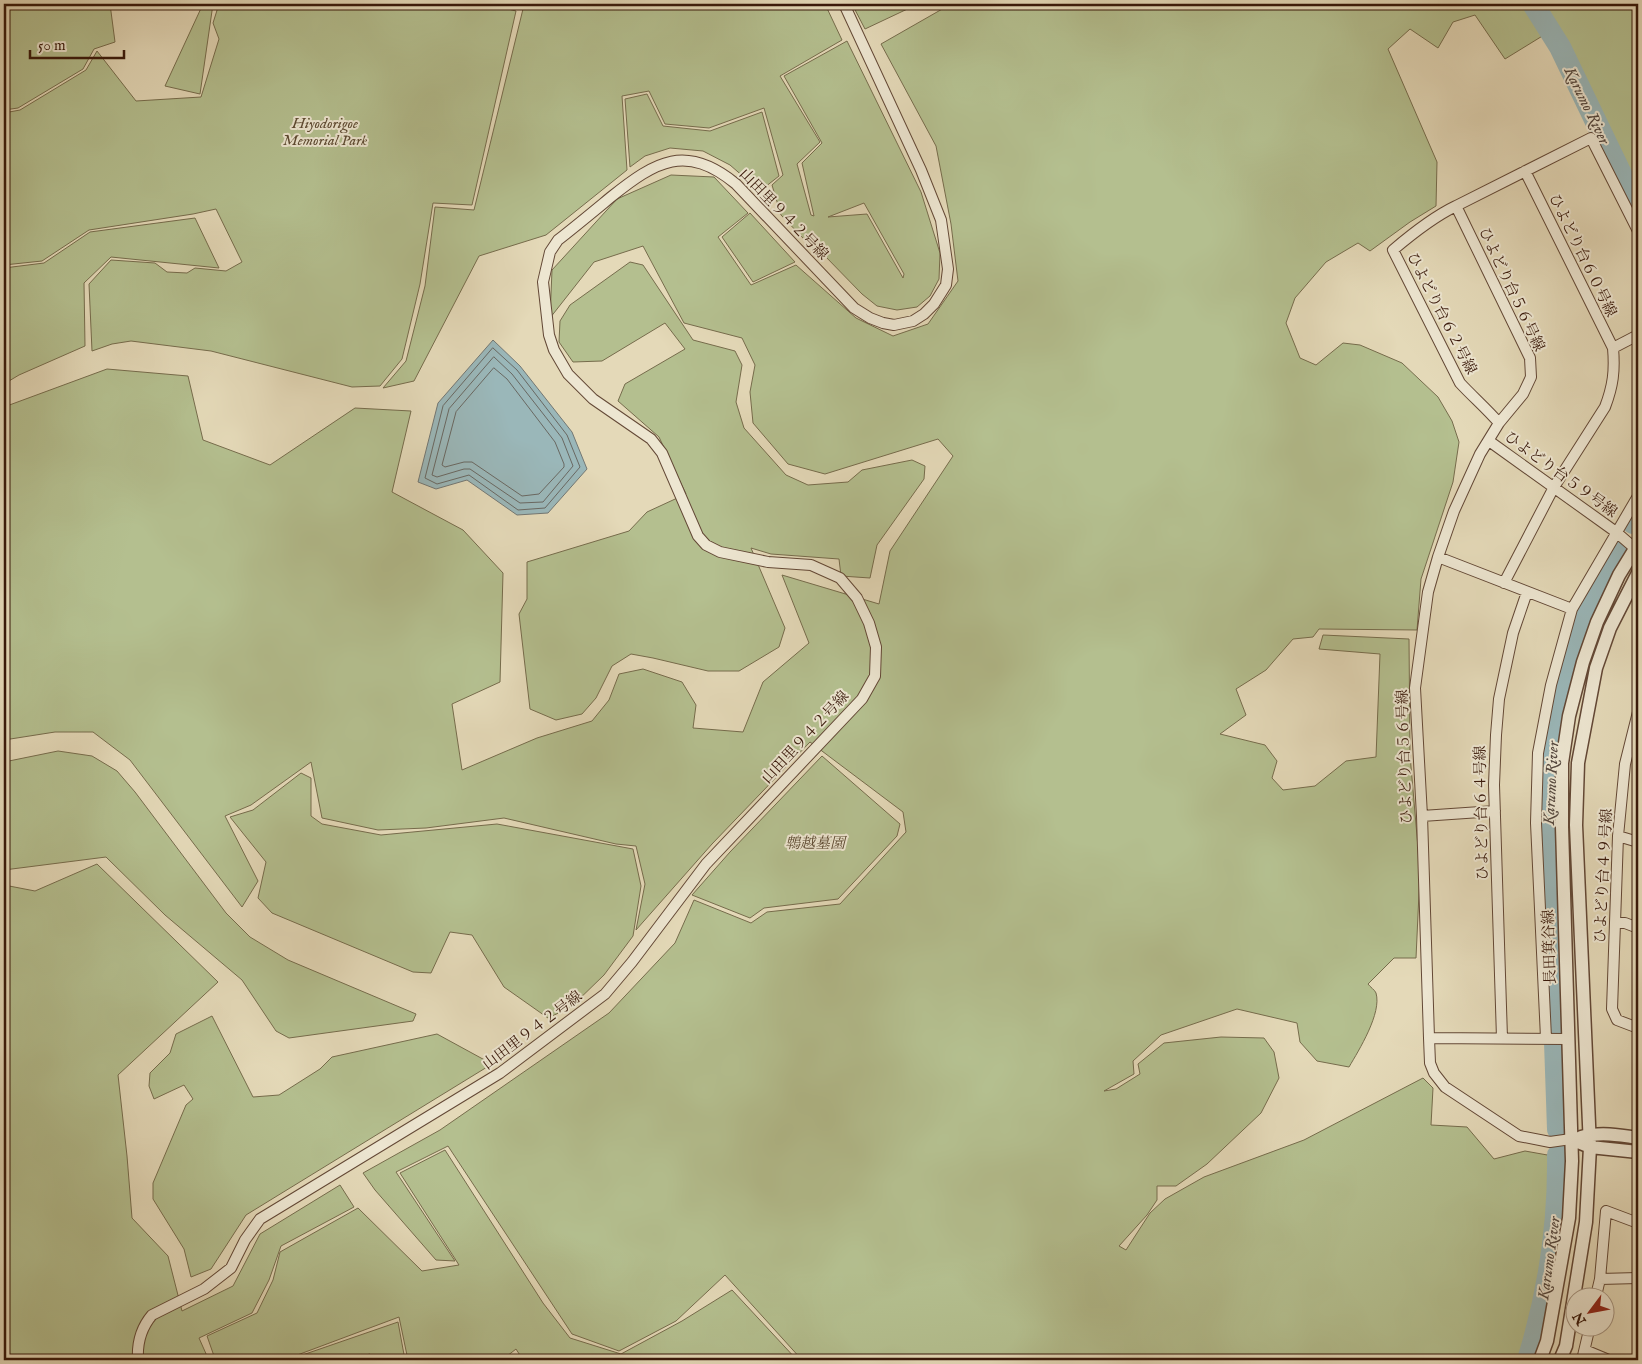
<svg xmlns="http://www.w3.org/2000/svg" width="1642" height="1364" viewBox="0 0 1642 1364" font-family="'IM FELL English','Noto Serif JP',serif">
<style>
.green{fill:#b4bf8f;stroke:#766c4c;fill-rule:evenodd}
.water{fill:#9ab7b9;stroke:#737773}
.lines{fill:none;stroke-linecap:round;stroke-linejoin:round}
.shore{stroke:#696862;stroke-width:1}
.river{stroke:#9ab7b9;stroke-width:22}
.minor-casing{stroke:#634836;stroke-width:12}
.tertiary-casing{stroke:#634836;stroke-width:15}
.minor{stroke:#ede6d1;stroke-width:10}
.tertiary{stroke:#ede6d1;stroke-width:12}
.labels{text-anchor:middle;stroke-width:4;stroke-linejoin:round;paint-order:stroke}
.park-label{font-size:15px;font-style:italic;fill:#5d4a32;stroke:#ede6d1}
.street-label{font-size:15px;fill:#38180a;stroke:#ede6d1}
.water-label{font-size:16px;font-style:italic;fill:#55483f;stroke:#ede6d1}
</style>
<rect width="100%" height="100%" fill="#e4d9b8"/>
<filter id="stains"><feTurbulence type="fractalNoise" baseFrequency=".004" numOctaves="4"/><feColorMatrix values="0 0 0 0 .2 0 0 0 0 .09 0 0 0 0 .02 0 0 0 .5 -.17"/></filter>
<radialGradient id="worn" r=".72"><stop offset=".6" stop-color="#630" stop-opacity="0"/><stop offset="1" stop-color="#630" stop-opacity=".3"/></radialGradient>
<!-- green -->
<path class="green" d="M 4,4 L 110,4 L 115,42 L 94,49 L 83,69 L 18,108 L 4,110 Z
M 203,4 L 213,4 L 200,94 L 165,86 Z
M 219,4 L 488,4 L 516,11 L 472,205 L 433,203 L 420,284 L 402,359 L 380,386 L 352,387 L 211,351 L 131,341 L 112,344 L 92,351 L 89,284 L 111,260 L 155,263 L 167,272 L 187,273 L 195,268 L 226,271 L 242,262 L 216,209 L 193,214 L 89,230 L 42,261 L 4,265 L 4,113 L 20,110 L 86,70 L 97,51 L 136,101 L 201,97 L 219,39 L 213,23 Z
M 506,4 L 825,4 L 842,40 L 780,76 L 820,142 L 797,164 L 811,215 L 814,216 L 802,163 L 822,143 L 784,76 L 847,41 L 921,192 L 940,253 L 939,279 L 930,296 L 917,307 L 897,310 L 877,306 L 862,294 L 824,255 L 820,256 L 781,215 L 772,185 L 783,175 L 764,108 L 709,128 L 665,124 L 649,91 L 622,96 L 627,170 L 546,235 L 479,256 L 414,381 L 383,388 L 406,361 L 425,286 L 435,207 L 474,210 L 523,9 ZM 864,203 L 904,274 L 903,278 L 867,214 L 828,217 Z
M 852,4 L 918,4 L 865,29 Z
M 943,4 L 1638,4 L 1638,203 L 1544,35 L 1505,59 L 1475,15 L 1453,22 L 1438,48 L 1410,29 L 1388,49 L 1437,162 L 1436,206 L 1410,222 L 1370,251 L 1358,243 L 1326,262 L 1295,298 L 1286,323 L 1300,358 L 1316,365 L 1343,343 L 1360,345 L 1402,363 L 1438,397 L 1452,421 L 1459,442 L 1453,482 L 1421,579 L 1417,630 L 1319,629 L 1313,637 L 1293,639 L 1266,670 L 1236,689 L 1246,715 L 1220,734 L 1265,745 L 1277,761 L 1272,778 L 1283,790 L 1315,786 L 1346,761 L 1376,757 L 1380,654 L 1319,649 L 1323,635 L 1409,639 L 1410,755 L 1420,871 L 1416,958 L 1394,958 L 1368,984 C 1370,987 1375,990 1376,993 C 1382,1013 1359,1050 1349,1067 L 1317,1061 L 1300,1042 L 1297,1023 L 1237,1009 L 1161,1035 L 1133,1061 L 1134,1074 L 1104,1091 L 1116,1089 L 1140,1074 L 1138,1064 L 1164,1043 L 1221,1037 L 1264,1038 L 1274,1052 L 1279,1078 L 1261,1113 L 1207,1164 L 1176,1186 L 1157,1186 L 1157,1200 L 1147,1215 L 1119,1246 L 1126,1250 L 1150,1213 L 1165,1199 L 1204,1177 L 1304,1140 L 1423,1078 L 1433,1088 L 1431,1125 L 1467,1127 L 1494,1159 L 1525,1151 L 1553,1156 L 1559,1221 L 1528,1360 L 802,1360 L 725,1275 L 676,1321 L 619,1351 L 572,1334 L 448,1146 L 396,1172 L 455,1261 L 436,1260 L 375,1190 L 363,1173 L 440,1130 L 609,1013 L 675,943 L 694,900 L 751,923 L 767,912 L 840,904 L 906,832 L 903,812 L 810,742 L 712,844 L 636,930 L 645,884 L 636,846 L 616,844 L 504,818 L 426,828 L 378,830 L 322,818 L 311,762 L 251,805 L 225,816 L 258,881 L 242,907 L 130,760 L 93,732 L 55,732 L 4,740 L 4,407 L 107,369 L 188,376 L 203,440 L 270,465 L 355,408 L 411,411 L 392,492 L 463,530 L 503,573 L 500,682 L 452,704 L 462,770 L 537,738 L 592,721 L 609,700 L 619,674 L 643,669 L 682,682 L 696,705 L 693,728 L 743,732 L 763,682 L 809,643 L 782,575 L 879,604 L 890,551 L 953,456 L 938,439 L 825,474 L 788,464 L 753,423 L 750,392 L 755,365 L 742,338 L 684,323 L 643,246 L 594,262 L 550,318 L 552,270 L 617,199 L 671,175 L 714,177 L 748,213 L 718,237 L 751,285 L 796,265 L 856,318 L 893,336 L 928,324 L 958,281 L 951,224 L 936,146 L 881,44 L 944,8 Z
M 647,94 L 663,126 L 710,131 L 762,112 L 779,176 L 760,191 L 730,165 L 703,151 L 670,148 L 645,156 L 630,167 L 625,99 Z
M 750,213 L 795,262 L 753,282 L 722,237 Z
M 195,218 L 219,268 L 111,257 L 84,283 L 85,346 L 19,375 L 4,384 L 4,268 L 44,263 L 90,232 Z
M 630,262 L 643,265 L 693,340 L 735,351 L 742,365 L 736,402 L 744,428 L 786,475 L 808,485 L 848,482 L 862,470 L 912,460 L 925,466 L 924,479 L 877,545 L 870,578 L 841,576 L 839,559 L 771,554 L 751,548 L 785,628 L 779,647 L 739,671 L 708,671 L 653,658 L 631,654 L 612,666 L 596,698 L 582,714 L 556,720 L 530,709 L 519,614 L 527,599 L 527,562 L 629,531 L 647,512 L 686,494 L 659,437 L 618,401 L 625,384 L 685,349 L 665,323 L 602,361 L 573,362 L 559,342 L 560,321 L 570,305 Z
M 58,751 L 92,756 L 117,771 L 135,792 L 226,913 L 250,937 L 288,960 L 416,1014 L 413,1021 L 289,1038 L 276,1031 L 242,980 L 165,915 L 106,857 L 4,870 L 4,762 Z
M 822,756 L 900,824 L 897,836 L 838,899 L 764,908 L 750,918 L 692,895 L 730,852 Z
M 301,773 L 311,778 L 311,816 L 322,824 L 381,835 L 497,824 L 633,849 L 641,886 L 633,936 L 604,975 L 571,1007 L 548,1018 L 504,987 L 472,935 L 450,932 L 431,973 L 413,972 L 272,913 L 258,898 L 266,862 L 230,817 L 253,810 Z
M 97,864 L 218,982 L 118,1075 L 127,1156 L 132,1218 L 168,1256 L 182,1311 L 233,1286 L 260,1234 L 340,1185 L 354,1207 L 281,1246 L 269,1280 L 252,1313 L 199,1338 L 207,1356 L 224,1360 L 4,1360 L 4,885 L 35,891 Z
M 212,1016 L 253,1097 L 279,1095 L 320,1069 L 332,1057 L 437,1034 L 492,1064 L 246,1215 L 211,1269 L 191,1277 L 184,1249 L 153,1199 L 153,1183 L 186,1105 L 193,1099 L 184,1085 L 154,1099 L 149,1086 L 150,1073 L 170,1053 L 176,1034 Z
M 445,1150 L 543,1303 L 570,1338 L 621,1354 L 682,1321 L 732,1290 L 797,1360 L 523,1360 L 516,1349 L 502,1360 L 408,1360 L 399,1317 L 284,1360 L 231,1360 L 214,1356 L 207,1336 L 257,1313 L 273,1280 L 280,1252 L 358,1208 L 422,1271 L 459,1265 L 400,1173 Z
M 398,1322 L 405,1360 L 373,1360 L 370,1354 L 343,1360 L 288,1360 Z"/>
<!-- water -->
<path class="water" d="M 493,340 L 520,366 L 572,432 L 587,469 L 548,513 L 517,515 L 467,480 L 436,489 L 418,482 L 438,403 Z"/>
<g class="lines">
<!-- shore -->
<path class="shore" d="M 493,348 L 517,370 L 567,435 L 580,467 L 545,508 L 518,510 L 469,475 L 437,484 L 425,478 L 443,406 Z
M 494,357 L 512,374 L 562,438 L 573,466 L 543,502 L 520,503 L 470,469 L 464,469 L 437,477 L 432,475 L 449,409 Z
M 494,368 L 507,379 L 555,442 L 564,464 L 564,467 L 539,494 L 522,496 L 472,462 L 464,462 L 445,467 L 442,465 L 456,412 Z"/>
<!-- river -->
<path class="river" d="M 1533,4 L 1560,47 L 1638,209
M 1633,523 L 1638,516
M 1555,1028 L 1546,812 L 1556,699 L 1574,641 L 1595,587 L 1617,550
M 1555,1042 L 1558,1129
M 1528,1360 C 1548,1295 1559,1223 1558,1155"/>
<!-- minor casing -->
<g class="minor-casing">
<path id="minor" d="M 1456,206 C 1433,217 1413,233 1393,250 L 1460,383 C 1473,397 1487,409 1499,423
M 1613,348 L 1638,335
M 1489,441 L 1616,532 L 1638,551
M 1438,557 L 1572,609
M 1504,583 L 1554,487 L 1605,407 C 1613,386 1615,371 1613,348 L 1525,171
M 1638,712 L 1625,764 L 1618,836 L 1612,1009 L 1617,1020 L 1638,1028
M 1422,816 L 1495,811
M 1618,836 L 1638,842
M 1615,923 L 1625,923 L 1638,928
M 1429,1038 L 1430,1063 L 1434,1073 L 1445,1087 L 1519,1136 L 1550,1142 L 1571,1139
M 1502,1038 L 1494,785 L 1496,735 L 1499,699 L 1513,633 L 1527,592
M 1546,1038 L 1536,823 L 1538,753 L 1551,685 L 1572,609 L 1638,496
M 1568,1039 L 1429,1038 L 1422,816 L 1415,688 L 1428,592 L 1438,557 L 1454,511 L 1480,454 L 1499,423 L 1523,394 L 1531,377 L 1530,358 L 1456,206 L 1591,138 L 1638,231
M 1600,1279 L 1638,1278
M 1596,1296 L 1600,1279 L 1606,1211 L 1638,1223
M 1585,1350 L 1609,1360
M 138,1360 C 137,1344 141,1328 152,1315 L 204,1289 L 231,1268 L 245,1240 L 260,1219 L 500,1073 L 605,994 L 632,962 L 706,864 L 862,699 L 875,676 L 876,647 L 869,623 L 857,598 L 840,578 L 811,565 L 768,562 L 720,552 L 706,545 L 698,536 L 662,453 L 651,439 L 593,399 L 568,374 L 554,350 L 549,335 L 543,282 L 550,252 L 558,240 C 576,226 594,211 611,197 C 656,161 686,143 736,184 L 854,308 L 870,318 L 883,323 L 894,325 L 913,321 L 924,314 L 934,304 L 946,285 L 948,269 L 941,220 L 921,170 L 844,4
M 1582,1360 L 1590,1326"/>
</g>
<!-- tertiary casing -->
<g class="tertiary-casing">
<path id="tertiary" d="M 1581,1137 C 1600,1132 1619,1135 1638,1138
M 1571,1139 L 1590,1147 L 1638,1152
M 1540,1360 L 1547,1341 L 1569,1218 L 1572,1161 L 1562,827 L 1562,763 L 1569,716 L 1583,662 L 1597,622 L 1619,575 L 1638,544
M 1560,1360 L 1566,1346 L 1586,1222 L 1590,1147 L 1576,825 L 1578,763 L 1596,668 L 1610,628 L 1638,573"/>
</g>
<!-- minor -->
<use href="#minor" class="minor"/>
<!-- tertiary -->
<use href="#tertiary" class="tertiary"/>
</g>
<g class="labels">
<!-- park labels -->
<g class="park-label">
<text x="325" y="128">Hiyodorigoe<tspan x="325" dy="17">Memorial Park</tspan></text>
<text x="815" y="848">鵯越墓園</text>
</g>
<!-- street labels -->
<g class="street-label">
<text transform="translate(784 214) rotate(46)" y="5">山田里９４２号線</text>
<text transform="translate(1583 255) rotate(64)" y="5">ひよどり台６０号線</text>
<text transform="translate(1512 289) rotate(65)" y="5">ひよどり台５６号線</text>
<text transform="translate(1442 313) rotate(63)" y="5">ひよどり台６２号線</text>
<text transform="translate(1561 474) rotate(36)" y="5">ひよどり台５９号線</text>
<text transform="translate(805 737) rotate(-47)" y="5">山田里９４２号線</text>
<text transform="translate(1404 757) rotate(-92)" y="5">ひよどり台５６号線</text>
<text transform="translate(1481 813) rotate(-91)" y="5">ひよどり台６４号線</text>
<text transform="translate(1603 876) rotate(-87)" y="5">ひよどり台４９号線</text>
<text transform="translate(1549 947) rotate(-92)" y="5">長田箕谷線</text>
<text transform="translate(532 1030) rotate(-37)" y="5">山田里９４２号線</text>
</g>
<!-- water labels -->
<g class="water-label">
<text transform="translate(1588 105) rotate(64)" y="6">Karumo River</text>
<text transform="translate(1550 783) rotate(-87)" y="6">Karumo River</text>
<text transform="translate(1548 1258) rotate(-82)" y="6">Karumo River</text>
</g>
</g>
<!-- margin -->
<rect width="1642" height="1364" fill="none" stroke="#e4d9b8" stroke-width="20"/>
<rect x="5" y="5" width="1632" height="1354" fill="none" stroke="#38180a" stroke-width="2.5"/>
<rect x="10" y="10" width="1622" height="1344" fill="none" stroke="#38180a"/>
<!-- north arrow -->
<g transform="translate(1590 1312) rotate(238)"><circle r="24" fill="#ede6d1" stroke="#a59481"/>
<path d="M0-4L9 19L0 12L-9 19Z" fill="#8f2418"/>
<text y="-8" font-size="14" font-weight="bold" text-anchor="middle" fill="#38180a">N</text>
</g>
<!-- scale -->
<path d="M30 50v8h94v-8" fill="none" stroke="#38180a" stroke-width="2.5"/>
<text x="38" y="50" font-size="15" fill="#38180a" stroke="#ede6d1" stroke-width="4" paint-order="stroke">50 m</text>
<rect width="100%" height="100%" filter="url(#stains)"/>
<rect width="100%" height="100%" fill="url(#worn)"/>
</svg>
